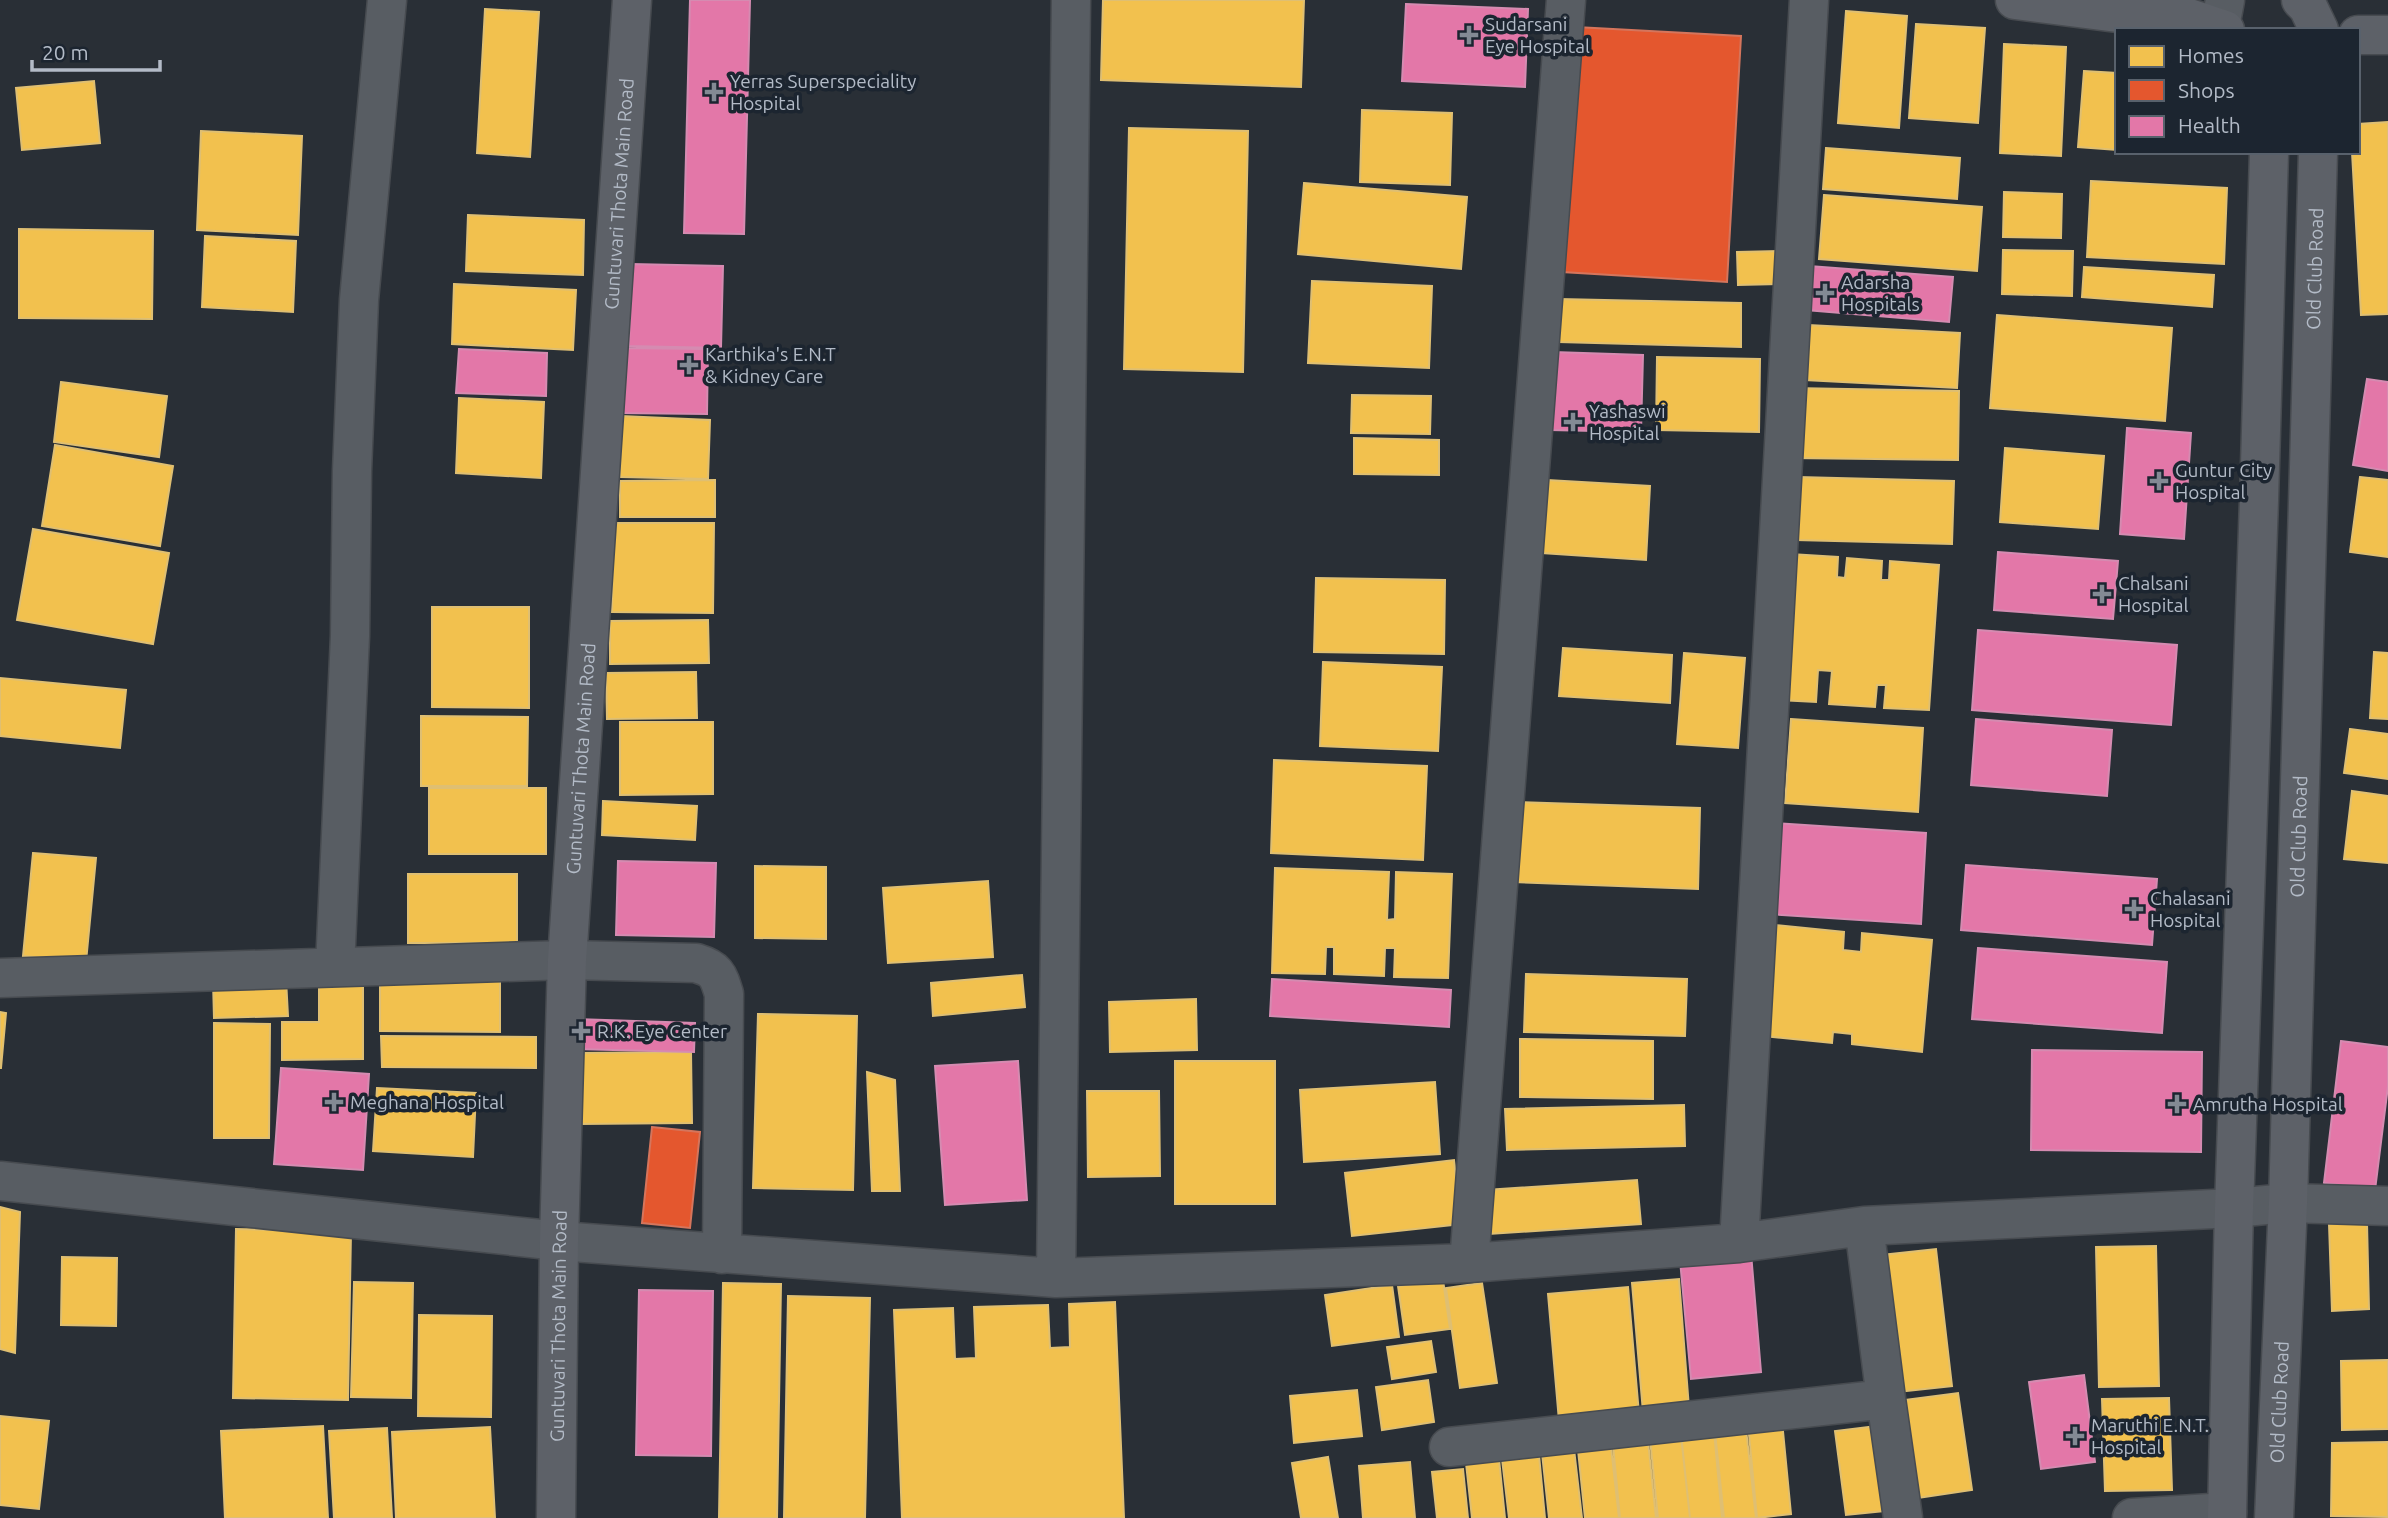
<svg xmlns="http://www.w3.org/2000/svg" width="2388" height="1518" viewBox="0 0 2388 1518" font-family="Ubuntu,sans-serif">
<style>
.homes{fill:#f2c14e;stroke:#dfbf72;stroke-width:2}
.shops{fill:#e4572e;stroke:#d5755c;stroke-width:2}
.health{fill:#e377a8;stroke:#d58bb1;stroke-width:2}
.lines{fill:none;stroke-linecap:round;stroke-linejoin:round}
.street-casing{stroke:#474b50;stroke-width:41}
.secondary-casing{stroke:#474b50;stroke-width:41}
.street{stroke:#585d63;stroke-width:38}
.secondary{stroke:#5d6168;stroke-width:38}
.poi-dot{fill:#838a94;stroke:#1c2530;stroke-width:2.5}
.labels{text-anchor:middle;stroke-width:7;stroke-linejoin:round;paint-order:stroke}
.poi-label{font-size:19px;fill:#b3bbc7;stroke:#1c2530;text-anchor:start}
.street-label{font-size:19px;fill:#b3bbc7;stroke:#1c2530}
</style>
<rect width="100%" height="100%" fill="#292f36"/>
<!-- homes -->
<path class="homes" d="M 1103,0 L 1304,0 L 1301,87 L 1101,80 Z
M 485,9 L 539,12 L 530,157 L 477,153 Z
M 1846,11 L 1907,16 L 1899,128 L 1838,123 Z
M 1916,24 L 1985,28 L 1978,123 L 1909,118 Z
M 2004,44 L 2066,47 L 2061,156 L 2000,153 Z
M 2084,71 L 2117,73 L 2117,150 L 2078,147 Z
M 94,81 L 100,143 L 22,150 L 16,88 Z
M 1362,110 L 1452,113 L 1450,185 L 1360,182 Z
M 2388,122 L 2388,314 L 2361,315 L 2352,152 L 2358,152 L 2358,124 Z
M 1129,128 L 1248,131 L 1243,372 L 1124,369 Z
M 201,131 L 302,136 L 298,235 L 197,230 Z
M 1826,148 L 1960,158 L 1957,199 L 1823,189 Z
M 2091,181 L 2227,188 L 2224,264 L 2087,257 Z
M 1304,183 L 1467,197 L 1461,269 L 1298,254 Z
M 2004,192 L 2062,194 L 2061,238 L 2003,237 Z
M 1824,195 L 1982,207 L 1977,271 L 1819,259 Z
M 468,215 L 584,220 L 583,275 L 466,271 Z
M 19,229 L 153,231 L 152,319 L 19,318 Z
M 205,236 L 296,241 L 293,312 L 202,307 Z
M 2003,250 L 2073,251 L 2072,296 L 2002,294 Z
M 1779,251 L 1781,284 L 1738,285 L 1737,252 Z
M 2084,267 L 2214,275 L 2212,307 L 2082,297 Z
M 1312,281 L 1432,286 L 1429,368 L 1308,363 Z
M 454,284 L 576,290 L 573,350 L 452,344 Z
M 1559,299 L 1741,303 L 1741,347 L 1559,342 Z
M 1997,315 L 2172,328 L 2165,421 L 1990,408 Z
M 1808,325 L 1960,333 L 1957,388 L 1805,380 Z
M 1657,357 L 1760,359 L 1759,432 L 1656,430 Z
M 61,382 L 167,396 L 159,457 L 54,442 Z
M 1792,388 L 1959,391 L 1958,460 L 1791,458 Z
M 1352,395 L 1431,396 L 1430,434 L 1351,433 Z
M 459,398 L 544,402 L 541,478 L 456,473 Z
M 621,416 L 710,420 L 708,479 L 620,477 Z
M 1354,438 L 1439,440 L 1439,475 L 1354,474 Z
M 55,445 L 173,466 L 160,546 L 42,526 Z
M 2005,448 L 2104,456 L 2098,529 L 2000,522 Z
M 1798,477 L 1954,481 L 1952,544 L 1796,540 Z
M 2360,477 L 2388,480 L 2388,557 L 2350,552 Z
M 715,480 L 715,517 L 620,517 L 620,481 Z
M 1547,480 L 1650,486 L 1646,560 L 1542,553 Z
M 613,523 L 714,523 L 713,613 L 612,612 Z
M 33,529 L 169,553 L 153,644 L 17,620 Z
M 1790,554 L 1838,557 L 1837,577 L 1845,578 L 1847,558 L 1882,561 L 1881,580 L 1889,580 L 1890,561 L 1939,565 L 1929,710 L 1884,708 L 1886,685 L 1877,685 L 1875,707 L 1829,704 L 1832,671 L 1818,670 L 1816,702 L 1779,700 Z
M 1316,578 L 1445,580 L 1444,654 L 1314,652 Z
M 432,607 L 529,607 L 529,708 L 432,707 Z
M 708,620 L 709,663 L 610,664 L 610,621 Z
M 1563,648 L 1672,655 L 1670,703 L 1559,696 Z
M 2374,652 L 2388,653 L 2388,719 L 2370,718 Z
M 1684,653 L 1745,658 L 1738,748 L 1677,744 Z
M 1323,662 L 1442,667 L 1438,751 L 1320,746 Z
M 696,672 L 697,718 L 607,719 L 606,673 Z
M 0,678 L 126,690 L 120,748 L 0,736 Z
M 421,716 L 528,717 L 527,786 L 421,786 Z
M 1791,719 L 1923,728 L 1918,812 L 1785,803 Z
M 620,722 L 713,722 L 713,794 L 620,795 Z
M 2350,729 L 2388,734 L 2388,779 L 2344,773 Z
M 1274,760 L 1427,766 L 1423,860 L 1271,853 Z
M 429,788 L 546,788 L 546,854 L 429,854 Z
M 2352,791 L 2388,796 L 2388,863 L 2344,859 Z
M 603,801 L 697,806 L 695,840 L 602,835 Z
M 1515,802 L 1700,808 L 1698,889 L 1513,882 Z
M 33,853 L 96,858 L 86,962 L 23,956 Z
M 755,866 L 826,867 L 826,939 L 755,938 Z
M 1275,868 L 1389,872 L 1387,920 L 1395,919 L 1396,872 L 1452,874 L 1448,978 L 1394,977 L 1395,948 L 1385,948 L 1384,976 L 1334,974 L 1334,947 L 1326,947 L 1325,974 L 1272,973 Z
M 408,874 L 517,874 L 517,943 L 408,943 Z
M 988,881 L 993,957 L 888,963 L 883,888 Z
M 1775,925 L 1844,932 L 1843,950 L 1861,952 L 1862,933 L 1932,940 L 1922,1052 L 1852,1044 L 1852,1034 L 1833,1032 L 1832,1043 L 1764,1036 Z
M 319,972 L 363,972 L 363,1059 L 282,1060 L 282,1022 L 319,1022 Z
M 380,974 L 500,975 L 500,1032 L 380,1031 Z
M 1526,974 L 1687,979 L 1685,1036 L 1524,1032 Z
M 1022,975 L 1025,1007 L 933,1016 L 931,983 Z
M 286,979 L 288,1016 L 214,1018 L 213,981 Z
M 1196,999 L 1197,1050 L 1110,1052 L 1109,1002 Z
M 0,1012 L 6,1013 L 1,1068 L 0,1068 Z
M 758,1014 L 857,1016 L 853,1190 L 753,1188 Z
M 214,1023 L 270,1024 L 269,1138 L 214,1138 Z
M 381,1036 L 536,1037 L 536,1068 L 382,1067 Z
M 1520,1039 L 1653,1041 L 1653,1099 L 1520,1097 Z
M 691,1052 L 692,1123 L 580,1124 L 579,1053 Z
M 1175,1061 L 1275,1061 L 1275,1204 L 1175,1204 Z
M 867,1072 L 895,1080 L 900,1191 L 872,1191 Z
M 1435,1082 L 1440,1154 L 1304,1162 L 1300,1090 Z
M 377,1088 L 476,1093 L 473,1157 L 373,1151 Z
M 1087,1091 L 1159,1091 L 1160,1176 L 1088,1177 Z
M 1684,1105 L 1685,1146 L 1507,1150 L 1505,1109 Z
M 1454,1160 L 1461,1224 L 1352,1236 L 1345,1173 Z
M 1637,1180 L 1641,1224 L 1489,1234 L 1486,1190 Z
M 0,1207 L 20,1212 L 15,1353 L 0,1349 Z
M 2367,1223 L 2369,1309 L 2332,1311 L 2329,1224 Z
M 236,1229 L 351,1232 L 348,1400 L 233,1398 Z
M 2156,1246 L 2159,1386 L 2099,1387 L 2096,1247 Z
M 1936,1249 L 1952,1386 L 1898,1392 L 1882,1255 Z
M 62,1257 L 117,1258 L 116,1326 L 61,1325 Z
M 1679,1279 L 1689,1408 L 1643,1412 L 1632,1283 Z
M 1443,1280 L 1450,1329 L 1405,1335 L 1398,1286 Z
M 354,1282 L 413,1283 L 411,1398 L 351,1397 Z
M 723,1283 L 781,1284 L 777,1518 L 719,1518 Z
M 1482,1283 L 1497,1383 L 1460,1388 L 1446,1288 Z
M 1392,1285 L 1399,1337 L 1332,1346 L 1325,1295 Z
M 1628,1287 L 1639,1414 L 1559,1421 L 1548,1294 Z
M 788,1296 L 870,1298 L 865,1518 L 784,1518 Z
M 1115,1302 L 1124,1518 L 902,1518 L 894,1310 L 953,1308 L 955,1359 L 976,1358 L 974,1307 L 1048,1305 L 1050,1348 L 1070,1347 L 1069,1304 Z
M 419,1315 L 492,1316 L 491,1417 L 418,1416 Z
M 1431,1341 L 1436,1372 L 1392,1379 L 1387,1347 Z
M 2388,1360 L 2388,1429 L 2342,1430 L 2341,1361 Z
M 1428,1380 L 1434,1422 L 1382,1430 L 1376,1387 Z
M 1357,1390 L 1362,1436 L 1294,1443 L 1290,1396 Z
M 1958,1393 L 1972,1490 L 1917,1498 L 1904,1400 Z
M 2169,1398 L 2172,1490 L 2105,1491 L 2102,1399 Z
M 0,1416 L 49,1421 L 39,1509 L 0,1505 Z
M 1782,1421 L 1791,1514 L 1757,1518 L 1748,1424 Z
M 1884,1425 L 1894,1510 L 1846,1515 L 1835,1431 Z
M 323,1426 L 328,1518 L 225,1518 L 221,1431 Z
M 490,1427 L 495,1518 L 396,1518 L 392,1432 Z
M 387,1428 L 392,1518 L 334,1518 L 329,1431 Z
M 1746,1429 L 1756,1518 L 1724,1518 L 1715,1432 Z
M 1714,1431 L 1722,1518 L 1690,1518 L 1681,1434 Z
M 1681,1436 L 1690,1518 L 1658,1518 L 1650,1439 Z
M 1648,1441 L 1656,1518 L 1620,1518 L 1613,1445 Z
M 2388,1442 L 2388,1517 L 2331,1516 L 2332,1443 Z
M 1611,1447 L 1619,1518 L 1585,1518 L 1578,1450 Z
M 1574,1449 L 1582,1518 L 1549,1518 L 1542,1453 Z
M 1539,1455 L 1545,1518 L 1509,1518 L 1502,1459 Z
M 1328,1457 L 1338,1518 L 1301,1518 L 1292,1463 Z
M 1499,1459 L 1505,1518 L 1472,1518 L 1466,1463 Z
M 1410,1462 L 1415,1518 L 1363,1518 L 1359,1466 Z
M 1463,1469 L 1468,1518 L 1437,1518 L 1432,1472 Z"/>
<!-- shops -->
<path class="shops" d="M 1576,27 L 1741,36 L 1727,282 L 1562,272 Z
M 652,1127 L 700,1132 L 690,1228 L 642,1223 Z"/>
<!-- health -->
<path class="health" d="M 690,0 L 750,0 L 744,234 L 684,233 Z
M 1406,4 L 1528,9 L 1525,87 L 1402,81 Z
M 631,264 L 723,266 L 721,348 L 629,346 Z
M 1809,266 L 1953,277 L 1949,322 L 1806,310 Z
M 617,348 L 708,349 L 707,414 L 617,413 Z
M 459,349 L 547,353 L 546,396 L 456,393 Z
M 1553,352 L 1643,355 L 1641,432 L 1550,430 Z
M 2367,379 L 2388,382 L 2388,471 L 2353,465 Z
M 2127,428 L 2191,433 L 2184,539 L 2120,534 Z
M 1998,552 L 2118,561 L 2113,619 L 1994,610 Z
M 1978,630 L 2177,645 L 2171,725 L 1972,710 Z
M 1976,719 L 2112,730 L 2107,796 L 1971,785 Z
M 1773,823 L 1926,833 L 1921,924 L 1768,914 Z
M 618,861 L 716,863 L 714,937 L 616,935 Z
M 1966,865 L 2157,879 L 2152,945 L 1961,930 Z
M 1978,948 L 2167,962 L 2162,1033 L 1972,1019 Z
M 1272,979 L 1451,990 L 1449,1027 L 1270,1016 Z
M 575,1019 L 695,1023 L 694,1052 L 574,1049 Z
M 2341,1041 L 2388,1047 L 2388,1086 L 2375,1190 L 2324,1183 Z
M 2032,1050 L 2202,1052 L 2201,1152 L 2031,1150 Z
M 1018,1061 L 1027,1200 L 945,1205 L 935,1066 Z
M 281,1068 L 369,1074 L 363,1170 L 274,1164 Z
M 1751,1253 L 1761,1372 L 1691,1379 L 1680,1260 Z
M 639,1290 L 713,1291 L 711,1456 L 636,1455 Z
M 2084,1375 L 2095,1462 L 2041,1469 L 2029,1382 Z"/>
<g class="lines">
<!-- street casing -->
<g class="street-casing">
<path id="street" d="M 1566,0 L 1469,1263 L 1739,1243
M 1809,0 L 1739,1243 L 1864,1226 L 2234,1208 L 2288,1203 L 2388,1206
M 2220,27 L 2225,0
M 335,967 L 350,636 L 352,471 L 359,300 L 387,0
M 0,978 L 567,960 L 696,963 C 716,969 718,974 724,994 L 722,1254
M 0,1181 L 559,1241 L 1056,1278 L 1469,1263
M 1056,1278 L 1071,0
M 1886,1399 L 1903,1518
M 1449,1447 L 1886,1399 L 1864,1226
M 2132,1518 L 2227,1512"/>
</g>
<!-- secondary casing -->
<g class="secondary-casing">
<g id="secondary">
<path d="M 2015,0 L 2133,15 L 2189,18 L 2225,30"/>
<path d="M 2301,0 L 2308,7 L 2319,30"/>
<path d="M 2358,35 L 2388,35"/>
<path id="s1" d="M 556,1518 L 559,1241 L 567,960 L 632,0"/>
<path d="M 2227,1518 L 2234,1208 L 2259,500 L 2269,152"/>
<path id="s2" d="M 2274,1518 L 2288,1203 L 2318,152"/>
</g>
</g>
<!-- street -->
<use href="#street" class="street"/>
<!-- secondary -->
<use href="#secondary" class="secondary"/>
</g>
<!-- markers -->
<g class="poi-dot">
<path d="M1465.5 24.5h7v7h7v7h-7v7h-7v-7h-7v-7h7z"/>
<path d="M710.5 81.5h7v7h7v7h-7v7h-7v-7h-7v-7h7z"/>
<path d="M1821.5 282.5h7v7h7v7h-7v7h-7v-7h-7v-7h7z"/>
<path d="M685.5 354.5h7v7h7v7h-7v7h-7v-7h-7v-7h7z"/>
<path d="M1569.5 411.5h7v7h7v7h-7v7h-7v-7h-7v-7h7z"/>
<path d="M2155.5 470.5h7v7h7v7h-7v7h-7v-7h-7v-7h7z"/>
<path d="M2098.5 583.5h7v7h7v7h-7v7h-7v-7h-7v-7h7z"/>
<path d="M2130.5 898.5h7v7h7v7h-7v7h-7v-7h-7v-7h7z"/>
<path d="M577.5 1020.5h7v7h7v7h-7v7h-7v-7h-7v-7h7z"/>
<path d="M330.5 1091.5h7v7h7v7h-7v7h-7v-7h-7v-7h7z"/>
<path d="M2173.5 1093.5h7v7h7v7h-7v7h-7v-7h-7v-7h7z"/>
<path d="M2071.5 1425.5h7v7h7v7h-7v7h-7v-7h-7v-7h7z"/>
</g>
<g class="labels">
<!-- poi labels -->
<g class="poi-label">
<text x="1485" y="31">Sudarsani<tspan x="1485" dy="22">Eye Hospital</tspan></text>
<text x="730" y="88">Yerras Superspeciality<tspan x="730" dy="22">Hospital</tspan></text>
<text x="1841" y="289">Adarsha<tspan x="1841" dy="22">Hospitals</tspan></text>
<text x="705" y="361">Karthika's E.N.T<tspan x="705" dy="22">&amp; Kidney Care</tspan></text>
<text x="1589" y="418">Yashaswi<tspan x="1589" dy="22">Hospital</tspan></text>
<text x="2175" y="477">Guntur City<tspan x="2175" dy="22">Hospital</tspan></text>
<text x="2118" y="590">Chalsani<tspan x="2118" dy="22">Hospital</tspan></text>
<text x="2150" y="905">Chalasani<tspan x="2150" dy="22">Hospital</tspan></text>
<text x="597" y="1038">R.K. Eye Center</text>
<text x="350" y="1109">Meghana Hospital</text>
<text x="2193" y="1111">Amrutha Hospital</text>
<text x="2091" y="1432">Maruthi E.N.T.<tspan x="2091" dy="22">Hospital</tspan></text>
</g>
<!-- street labels -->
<g class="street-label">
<text dy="7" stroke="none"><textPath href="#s1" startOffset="1326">Guntuvari Thota Main Road</textPath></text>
<text dy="7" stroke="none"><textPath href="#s2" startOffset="1250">Old Club Road</textPath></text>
<text dy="7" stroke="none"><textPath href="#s1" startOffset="760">Guntuvari Thota Main Road</textPath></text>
<text dy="7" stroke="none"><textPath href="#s2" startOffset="682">Old Club Road</textPath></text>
<text dy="7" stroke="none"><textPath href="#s1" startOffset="192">Guntuvari Thota Main Road</textPath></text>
<text dy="7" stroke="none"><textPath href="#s2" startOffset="116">Old Club Road</textPath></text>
</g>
</g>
<!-- legend -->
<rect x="2115" y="28" width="245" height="126" fill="#1c2530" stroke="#58616c" stroke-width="2"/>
<rect x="2129" y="46" width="35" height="21" fill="#f2c14e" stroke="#58616c" stroke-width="2"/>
<text x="2178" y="63" font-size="21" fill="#b3bbc7">Homes</text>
<rect x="2129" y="80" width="35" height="21" fill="#e4572e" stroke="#58616c" stroke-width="2"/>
<text x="2178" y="98" font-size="21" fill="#b3bbc7">Shops</text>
<rect x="2129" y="116" width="35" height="21" fill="#e377a8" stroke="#58616c" stroke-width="2"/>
<text x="2178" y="133" font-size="21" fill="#b3bbc7">Health</text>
<!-- scale -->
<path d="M32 60v10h128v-10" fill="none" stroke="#b3bbc7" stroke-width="3.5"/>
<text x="42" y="60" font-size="21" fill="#b3bbc7" stroke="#1c2530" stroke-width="5" paint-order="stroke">20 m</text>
</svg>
